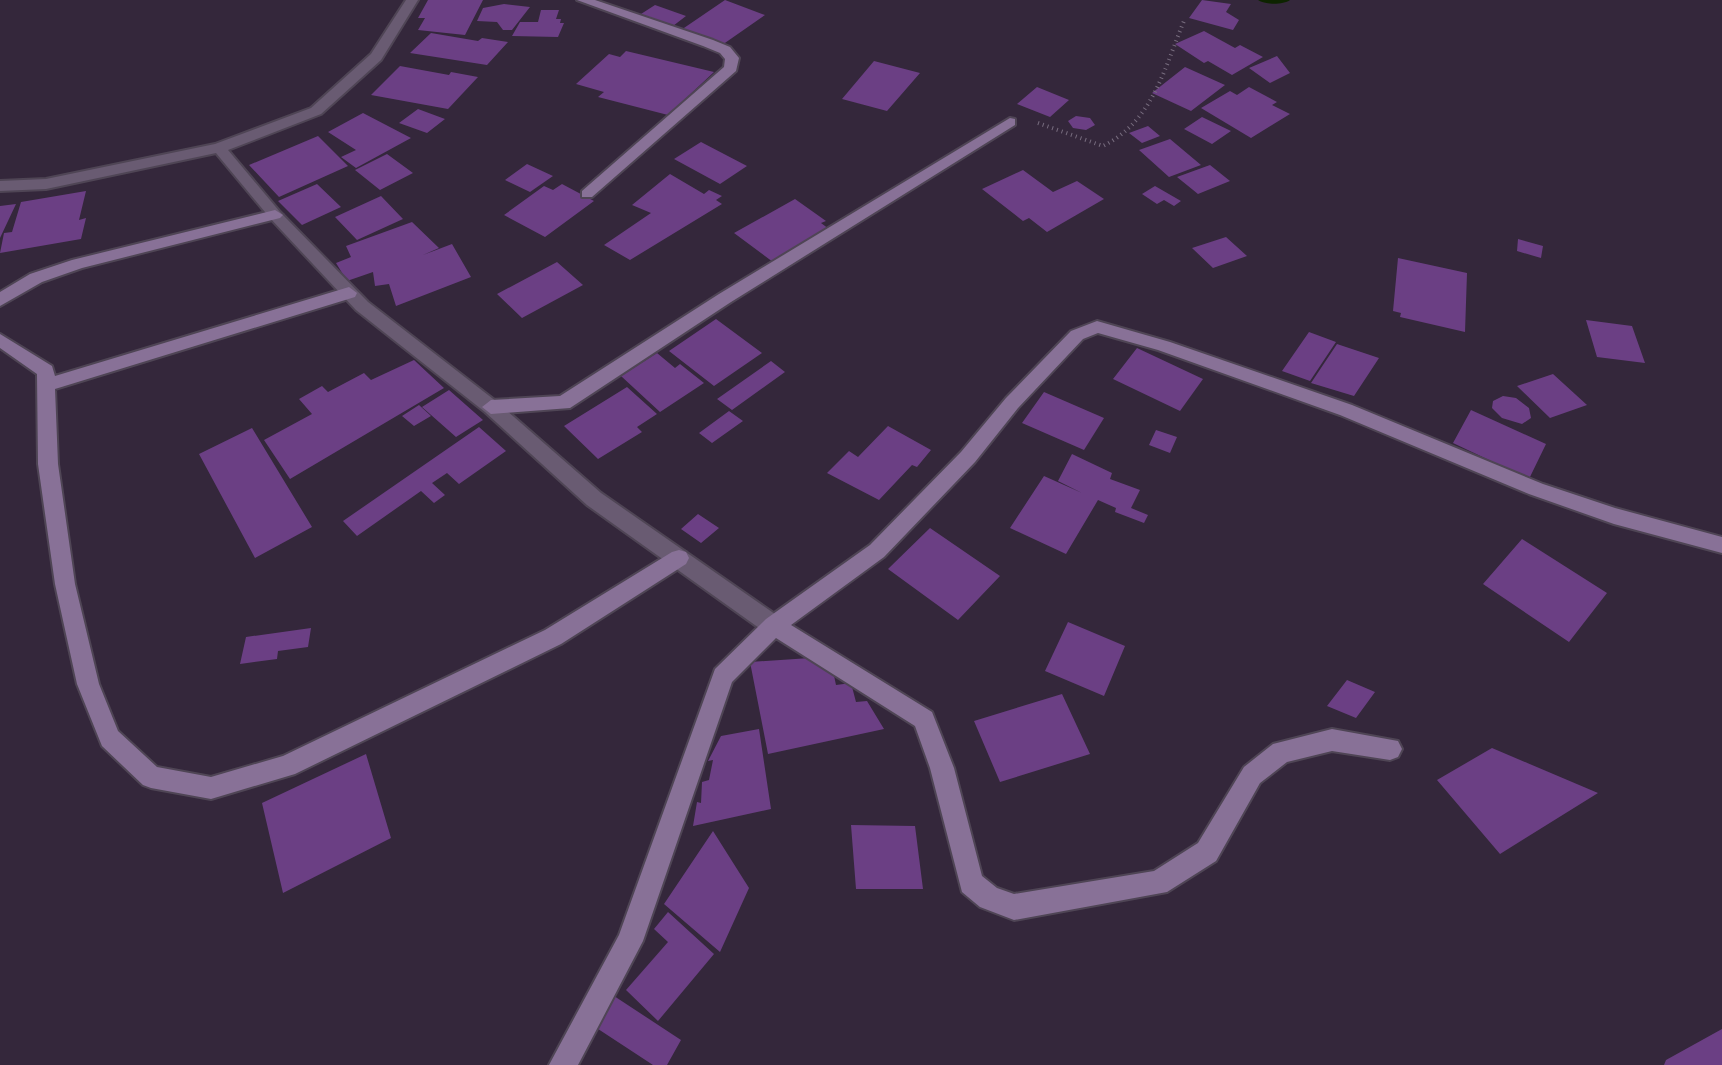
<svg xmlns="http://www.w3.org/2000/svg" width="1722" height="1065" viewBox="0 0 1722 1065" font-family="'Varela Round',sans-serif">
<style>
.lines{fill:none;stroke-linecap:round;stroke-linejoin:round}
.stream{fill:#0d2400;fill-rule:evenodd}
.building{fill:#6b3f84}
.street-casing{stroke:#4f4555;stroke-width:4}
.secondary-casing{stroke:#4f4555;stroke-width:4}
.path{stroke:#786d7f;stroke-width:4;stroke-dasharray:1 4;stroke-linecap:butt}
.street{fill:#695b72;fill-rule:evenodd}
.secondary{fill:#887197;fill-rule:evenodd}
</style>
<rect width="100%" height="100%" fill="#34273b"/>
<g class="lines">
<!-- stream -->
<path class="stream" d="M 1258,0 L 1290,0 C 1283,5 1265,5 1258,0 Z"/>
</g>
<!-- building -->
<path class="building" d="M 428,0 L 483,0 L 465,35 L 418,30 L 425,18 L 418,18 Z
M 725,0 L 765,15 L 722,45 L 681,30 Z
M 1202,0 L 1231,4 L 1226,12 L 1239,20 L 1233,30 L 1189,18 Z
M 504,4 L 530,7 L 512,30 L 503,30 L 497,22 L 477,21 L 483,8 Z
M 655,5 L 686,16 L 673,26 L 641,14 Z
M 541,10 L 559,10 L 556,19 L 561,19 L 560,23 L 564,23 L 558,37 L 512,36 L 520,22 L 538,22 Z
M 1204,31 L 1235,48 L 1240,45 L 1263,57 L 1232,75 L 1208,61 L 1204,63 L 1175,44 Z
M 431,33 L 478,41 L 482,38 L 508,42 L 487,65 L 410,53 Z
M 626,51 L 714,72 L 668,115 L 598,97 L 604,92 L 576,84 L 609,54 L 620,57 Z
M 1277,56 L 1290,73 L 1270,83 L 1249,68 Z
M 874,61 L 920,73 L 887,111 L 842,99 Z
M 400,66 L 449,75 L 451,72 L 478,77 L 448,109 L 371,95 Z
M 1185,67 L 1225,85 L 1191,111 L 1152,93 Z
M 1037,87 L 1069,100 L 1050,117 L 1017,104 Z
M 1249,87 L 1277,102 L 1272,105 L 1290,114 L 1251,138 L 1201,108 L 1230,91 L 1237,95 Z
M 418,109 L 445,119 L 427,133 L 399,123 Z
M 363,113 L 411,138 L 356,168 L 341,157 L 356,150 L 328,132 Z
M 1076,116 L 1090,118 L 1095,125 L 1086,130 L 1073,128 L 1068,121 Z
M 1202,117 L 1231,131 L 1212,144 L 1184,129 Z
M 1148,126 L 1160,136 L 1142,143 L 1129,133 Z
M 318,136 L 348,166 L 279,197 L 249,165 Z
M 1170,139 L 1201,165 L 1169,177 L 1139,150 Z
M 701,142 L 747,166 L 720,184 L 674,159 Z
M 387,154 L 413,173 L 380,190 L 355,170 Z
M 527,164 L 553,176 L 530,192 L 505,180 Z
M 1210,165 L 1230,181 L 1198,194 L 1177,177 Z
M 1023,170 L 1053,192 L 1077,181 L 1104,199 L 1047,232 L 1029,218 L 1023,221 L 982,189 Z
M 670,174 L 704,194 L 709,190 L 722,196 L 716,200 L 722,204 L 630,260 L 604,245 L 651,213 L 632,205 Z
M 317,184 L 341,207 L 302,225 L 278,201 Z
M 562,184 L 594,201 L 545,237 L 504,215 L 544,186 L 553,190 Z
M 1155,186 L 1181,201 L 1174,206 L 1164,200 L 1157,204 L 1142,194 Z
M 86,191 L 79,220 L 86,218 L 81,239 L 0,253 L 4,233 L 12,232 L 21,202 Z
M 381,196 L 403,219 L 357,240 L 335,217 Z
M 795,199 L 826,221 L 821,223 L 829,229 L 773,262 L 734,233 Z
M 16,204 L 0,238 L 0,206 Z
M 412,222 L 439,248 L 423,255 L 452,244 L 471,277 L 396,306 L 389,284 L 375,286 L 373,272 L 347,281 L 336,263 L 351,257 L 346,246 Z
M 1226,237 L 1247,256 L 1213,268 L 1192,248 Z
M 1518,239 L 1543,246 L 1541,258 L 1517,251 Z
M 1398,258 L 1467,273 L 1465,332 L 1400,317 L 1401,313 L 1393,311 Z
M 557,262 L 583,285 L 522,318 L 497,294 Z
M 716,319 L 762,353 L 714,386 L 669,351 Z
M 1586,320 L 1632,326 L 1645,363 L 1597,357 Z
M 1309,332 L 1336,342 L 1310,381 L 1282,371 Z
M 1337,344 L 1379,358 L 1354,396 L 1311,383 Z
M 1137,348 L 1203,379 L 1180,411 L 1113,379 Z
M 657,353 L 675,368 L 680,364 L 704,383 L 660,412 L 621,376 Z
M 414,360 L 444,388 L 290,479 L 264,440 L 312,414 L 299,399 L 322,386 L 328,392 L 364,373 L 371,380 Z
M 771,361 L 785,372 L 732,410 L 717,399 Z
M 1553,374 L 1587,405 L 1550,418 L 1517,386 Z
M 627,387 L 657,414 L 637,427 L 642,432 L 598,459 L 564,426 Z
M 449,390 L 483,420 L 456,437 L 422,407 Z
M 1044,392 L 1104,418 L 1084,450 L 1022,423 Z
M 1503,396 L 1516,398 L 1529,408 L 1531,418 L 1522,424 L 1502,418 L 1492,408 L 1493,401 Z
M 419,405 L 431,416 L 414,426 L 402,416 Z
M 1471,410 L 1546,444 L 1529,479 L 1453,443 Z
M 729,411 L 743,421 L 712,443 L 699,433 Z
M 888,426 L 931,450 L 917,467 L 912,465 L 879,500 L 827,473 L 849,451 L 858,457 Z
M 479,427 L 506,451 L 459,484 L 447,473 L 432,483 L 445,495 L 434,503 L 421,491 L 357,536 L 343,521 Z
M 252,428 L 312,527 L 255,558 L 199,454 Z
M 1156,430 L 1177,437 L 1170,453 L 1149,445 Z
M 1072,454 L 1112,473 L 1110,479 L 1140,490 L 1131,508 L 1148,515 L 1144,523 L 1115,512 L 1116,508 L 1098,500 L 1066,554 L 1010,528 L 1044,476 L 1082,493 L 1058,481 Z
M 698,514 L 719,528 L 701,543 L 681,529 Z
M 930,528 L 1000,576 L 958,620 L 888,569 Z
M 1522,539 L 1607,593 L 1569,642 L 1483,584 Z
M 1068,622 L 1125,646 L 1104,696 L 1045,671 Z
M 311,628 L 308,647 L 278,651 L 277,659 L 240,664 L 246,637 Z
M 810,658 L 833,671 L 836,685 L 851,683 L 856,702 L 867,701 L 884,729 L 768,754 L 750,662 Z
M 1347,680 L 1375,692 L 1356,718 L 1327,706 Z
M 1062,694 L 1090,754 L 1000,782 L 974,721 Z
M 759,729 L 771,809 L 693,826 L 697,802 L 701,803 L 702,782 L 709,780 L 713,760 L 708,761 L 721,736 Z
M 1492,748 L 1598,793 L 1500,854 L 1437,780 Z
M 366,754 L 391,838 L 283,893 L 262,803 Z
M 851,825 L 915,826 L 923,889 L 856,889 Z
M 713,831 L 749,888 L 720,952 L 664,904 Z
M 668,912 L 714,954 L 658,1021 L 626,990 L 668,942 L 654,929 Z
M 611,994 L 681,1040 L 667,1065 L 653,1065 L 592,1025 Z
M 1722,1029 L 1722,1065 L 1664,1065 L 1666,1060 Z"/>
<g class="lines">
<!-- street casing -->
<g class="street-casing">
<path id="street" d="M 406,0 L 418,0 L 381,60 L 321,114 L 228,150 L 280,212 L 368,302 L 497,402 L 601,493 L 782,619 L 785,626 L 782,633 L 774,635 L 766,633 L 587,505 L 485,412 L 356,310 L 270,218 L 216,153 L 46,189 L 0,191 L 0,181 L 46,179 L 215,144 L 311,108 L 371,54 Z"/>
</g>
<!-- secondary casing -->
<g class="secondary-casing">
<path id="secondary" d="M 577,0 L 595,0 L 713,40 L 730,47 L 739,58 L 736,71 L 592,197 L 582,197 L 582,191 L 724,67 L 725,59 L 720,53 L 703,46 Z
M 1010,118 L 1015,119 L 1015,125 L 731,302 L 570,408 L 491,414 L 482,407 L 491,400 L 560,396 L 719,294 Z
M 275,210 L 283,215 L 280,218 L 82,268 L 42,282 L 0,306 L 0,292 L 30,274 L 72,260 Z
M 349,287 L 357,293 L 355,297 L 55,389 L 58,464 L 75,584 L 99,684 L 118,731 L 157,767 L 211,777 L 283,756 L 545,630 L 672,552 L 679,550 L 686,552 L 689,558 L 686,564 L 561,644 L 295,774 L 211,799 L 151,788 L 143,785 L 102,746 L 77,684 L 55,584 L 38,464 L 37,374 L 0,348 L 0,334 L 52,366 L 55,376 Z
M 1097,321 L 1170,342 L 1352,405 L 1543,484 L 1615,508 L 1722,537 L 1722,553 L 1614,524 L 1529,494 L 1340,415 L 1158,350 L 1098,333 L 1083,339 L 1018,408 L 975,462 L 884,557 L 791,625 L 932,712 L 954,768 L 982,876 L 997,888 L 1014,894 L 1154,871 L 1198,843 L 1244,767 L 1273,744 L 1332,729 L 1398,741 L 1402,749 L 1398,757 L 1390,760 L 1332,751 L 1287,762 L 1260,783 L 1216,861 L 1167,892 L 1014,920 L 980,907 L 962,892 L 930,768 L 915,726 L 776,638 L 732,682 L 643,941 L 578,1065 L 549,1065 L 619,935 L 715,669 L 766,619 L 870,545 L 961,452 L 1006,398 L 1071,331 Z"/>
</g>
<!-- path -->
<path class="path" d="M 1038,123 L 1103,146 C 1153,121 1164,69 1184,21"/>
<!-- street -->
<use href="#street" class="street"/>
<!-- secondary -->
<use href="#secondary" class="secondary"/>
</g>
</svg>
